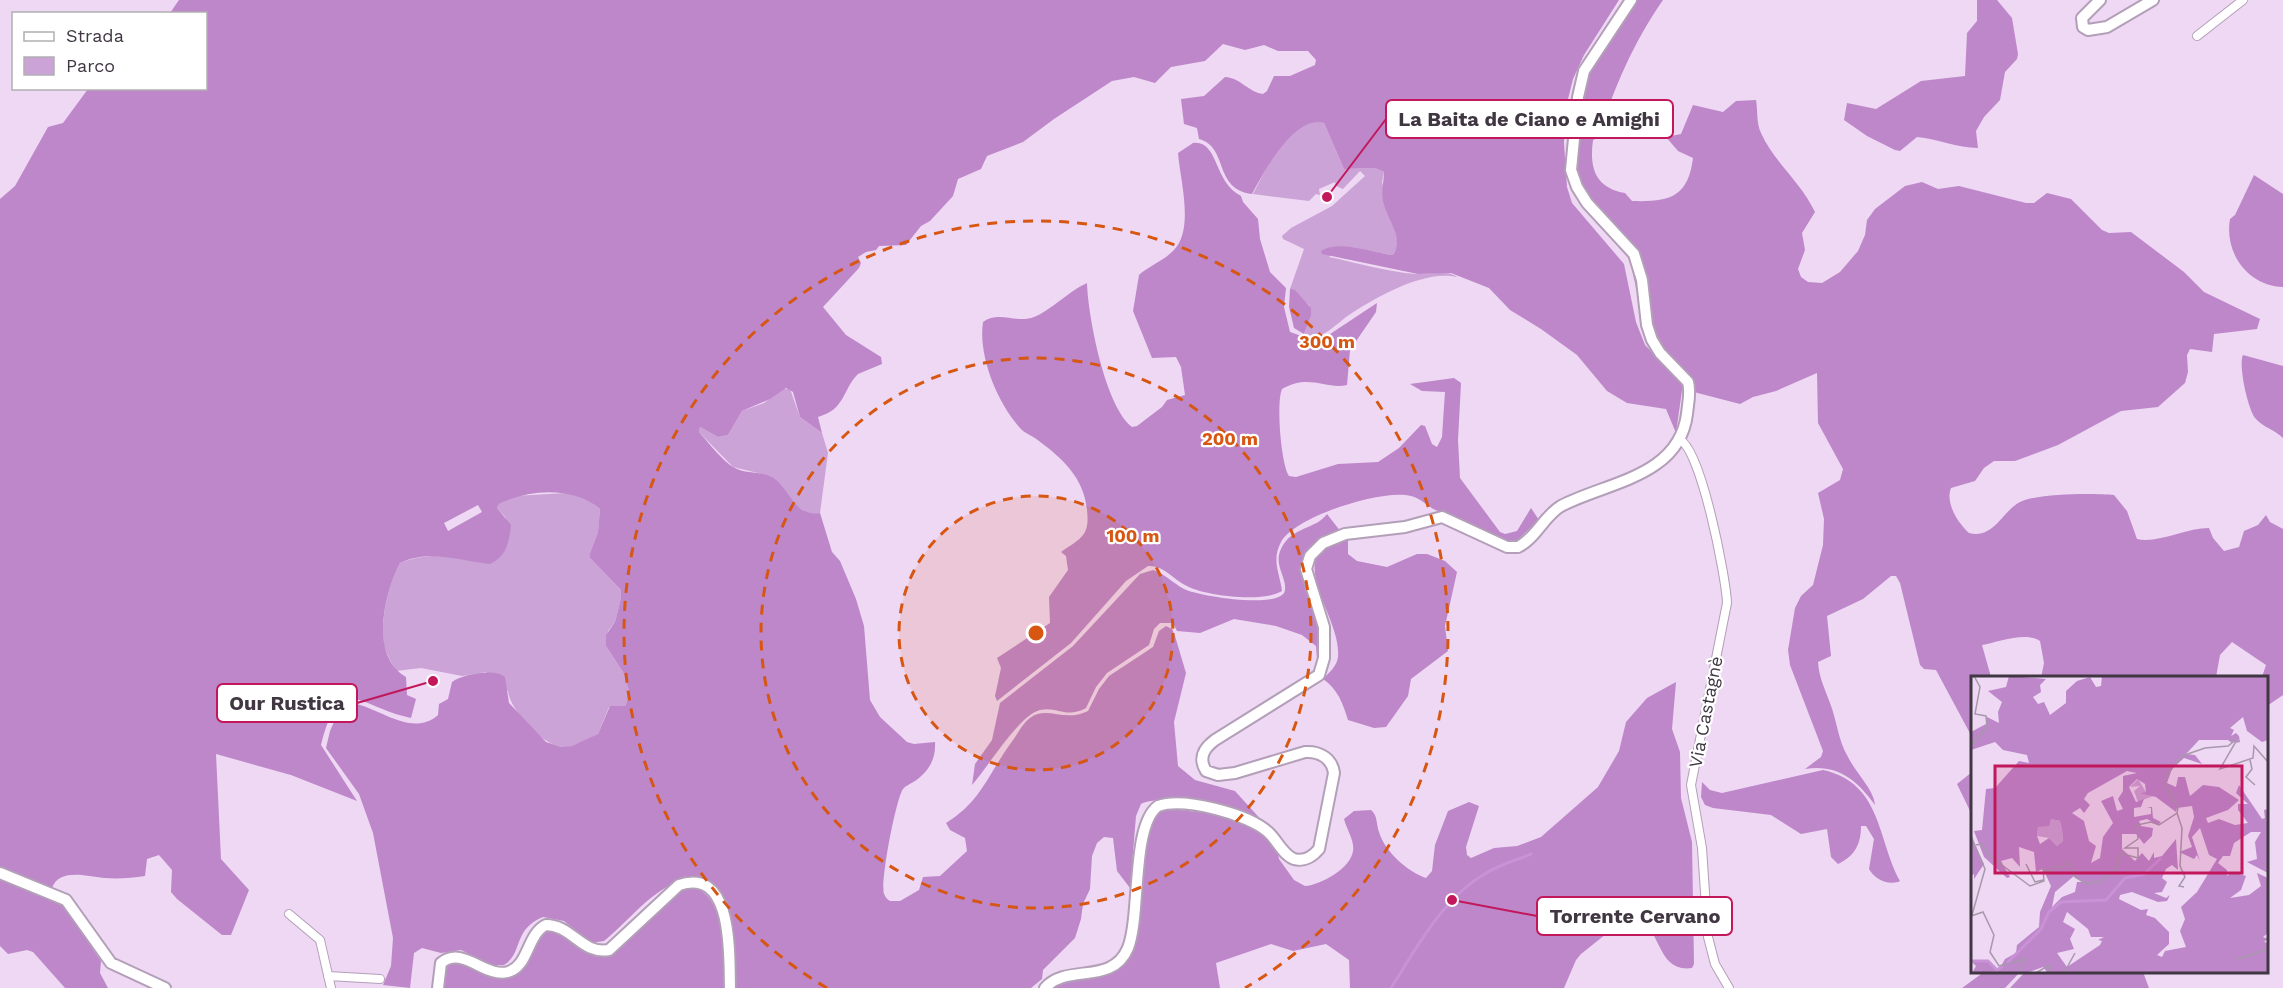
<svg xmlns="http://www.w3.org/2000/svg" width="2283" height="988" viewBox="0 0 2283 988" font-family="'Work Sans',sans-serif">
<style>
.green{fill:#cca3d6}
.forest{fill:#bd87ca;fill-rule:evenodd}
.lines{fill:none;stroke-linecap:round;stroke-linejoin:round}
.stream{stroke:#c992d6;stroke-width:3}
.street-casing{stroke:#b39fb8;stroke-width:10}
.secondary-casing{stroke:#b39fb8;stroke-width:14}
.street{stroke:#fff;stroke-width:8}
.secondary{stroke:#fff;stroke-width:10}
.ring{fill:none;stroke:#d75611;stroke-width:3;stroke-dasharray:10 8}
.labels{text-anchor:middle;stroke-width:4.5;stroke-linejoin:round;paint-order:stroke}
.street-label{font-size:18px;fill:#403742;stroke:#fff}
.inset-river{fill:none;stroke:#c992d6;stroke-width:3}
.inset-road{fill:none;stroke:#a898ac;stroke-width:1.5}
.view{fill:#c2185b;fill-opacity:0.15;stroke:#c2185b;stroke-width:3}
.inset-edge{fill:none;stroke:#403742;stroke-width:3}
.centre{fill:#d75611;stroke:#fff;stroke-width:3}
.ring-label{font-size:18px;text-anchor:middle;font-weight:bold;fill:#d75611;stroke:#fff;stroke-width:4.5;stroke-linejoin:round;paint-order:stroke}
.leader{fill:none;stroke:#c2185b;stroke-width:2}
.callout-dot{fill:#c2185b;stroke:#fff;stroke-width:2}
.callout{fill:#fff;stroke:#c2185b;stroke-width:2}
.callout-label{font-size:20px;text-anchor:middle;font-weight:bold;fill:#403742}
</style>
<rect width="100%" height="100%" fill="#eed8f3"/>
<!-- green -->
<path class="green" d="M 1319,121 L 1324,123 L 1344,169 L 1375,168 L 1384,172 L 1382,182 L 1397,240 L 1397,248 L 1393,255 L 1339,247 L 1329,257 C 1358,263 1387,272 1416,274 C 1429,275 1447,269 1457,277 C 1424,269 1372,299 1346,317 C 1337,324 1327,334 1316,337 L 1304,334 L 1311,316 L 1309,305 L 1290,289 L 1304,249 L 1283,239 L 1282,236 L 1291,228 L 1332,206 L 1365,176 L 1360,171 L 1343,189 L 1336,186 L 1335,182 L 1319,189 L 1320,195 L 1316,194 L 1309,201 L 1253,194 C 1266,168 1287,124 1319,121 Z
M 782,389 L 790,389 L 800,417 L 822,433 L 828,453 L 820,513 L 809,514 L 795,505 L 770,476 L 733,467 L 699,432 L 700,427 L 718,437 L 728,435 L 742,411 L 764,403 Z
M 566,493 L 584,497 L 600,509 L 598,532 L 590,553 L 590,558 L 621,590 L 621,598 L 615,622 L 608,631 L 606,646 L 623,672 L 630,694 L 625,706 L 609,707 L 598,734 C 587,740 575,748 562,747 C 542,745 510,710 508,691 L 486,672 L 462,676 L 421,668 L 396,671 C 392,663 386,654 384,645 C 380,619 388,586 400,563 C 420,554 450,554 470,561 L 506,518 L 497,508 L 499,504 L 514,496 Z"/>
<!-- forest -->
<path class="forest" d="M 179,0 L 1619,0 L 1584,55 L 1573,79 L 1566,107 L 1564,143 L 1567,187 L 1572,203 L 1624,264 L 1636,322 L 1645,345 L 1683,383 L 1676,433 L 1666,409 L 1627,403 L 1607,391 L 1577,355 L 1541,329 L 1510,310 L 1489,288 L 1451,273 L 1418,274 L 1322,254 L 1321,251 C 1339,239 1372,253 1393,255 C 1405,239 1386,217 1383,201 C 1381,191 1384,181 1384,172 L 1375,168 L 1344,169 L 1324,123 C 1295,114 1263,173 1252,194 C 1213,189 1229,147 1199,139 L 1197,128 L 1184,124 L 1181,99 L 1204,96 L 1225,77 C 1241,78 1248,92 1263,94 L 1267,91 L 1274,76 L 1290,76 L 1315,65 L 1316,60 L 1308,51 L 1278,51 L 1264,45 L 1245,50 L 1223,44 L 1205,61 L 1171,67 L 1155,83 L 1134,77 L 1112,81 L 1054,119 L 1023,142 L 987,156 L 981,169 L 958,179 L 953,196 L 930,221 L 921,226 L 906,245 L 879,246 L 876,250 L 866,252 L 858,257 L 861,263 L 859,268 L 823,307 L 846,335 L 881,357 L 882,364 L 858,374 C 842,390 846,409 818,417 L 822,433 L 800,417 L 793,392 L 786,388 L 770,399 L 742,411 L 728,435 L 718,437 L 700,427 L 699,432 C 708,442 723,462 735,468 C 747,475 763,470 775,479 C 792,493 794,516 820,513 L 832,552 L 840,561 L 856,599 L 864,626 L 870,700 L 880,717 L 907,742 L 914,744 L 935,742 C 936,759 929,771 915,781 C 912,783 905,786 903,789 C 896,799 880,882 884,894 C 886,898 887,899 890,901 L 900,901 L 919,890 L 923,877 L 940,876 L 967,851 L 965,838 L 950,830 L 946,823 C 982,801 989,772 1013,740 C 1018,733 1023,723 1030,718 C 1047,705 1064,723 1088,711 L 1099,689 L 1109,676 L 1153,647 L 1159,631 L 1166,626 L 1172,629 L 1175,636 L 1186,673 L 1174,722 L 1178,766 L 1195,780 L 1235,791 L 1264,823 C 1259,820 1254,815 1248,813 C 1230,805 1157,794 1141,804 L 1136,816 L 1130,888 L 1117,871 L 1113,838 L 1104,837 L 1097,843 L 1092,856 L 1090,889 L 1083,904 L 1081,919 L 1075,938 L 1043,970 L 1042,979 L 1031,988 L 733,988 L 727,917 L 699,879 C 662,875 631,920 604,941 L 591,943 L 564,921 L 543,917 C 512,930 524,952 504,965 L 491,965 L 461,950 L 441,953 L 422,948 L 414,953 L 410,988 L 383,985 L 391,966 L 393,938 L 373,833 L 359,794 L 326,748 L 330,731 L 341,706 L 350,703 C 377,705 411,739 438,715 L 439,704 L 448,699 L 452,682 C 463,674 495,668 505,677 L 509,703 L 546,742 L 561,747 L 572,746 L 598,734 L 610,706 L 625,706 L 630,694 L 623,672 L 606,646 L 606,635 L 615,622 L 621,598 L 621,590 L 590,558 L 590,553 L 598,532 L 600,509 C 574,486 528,489 499,504 L 497,508 L 511,525 C 509,542 507,556 490,564 C 460,561 430,549 400,563 C 384,594 369,656 406,677 L 407,695 L 416,699 L 411,718 C 360,708 340,669 321,745 L 357,801 L 291,775 L 216,754 L 221,859 L 249,890 L 231,935 L 222,935 L 177,899 L 171,892 L 172,870 L 159,855 L 147,859 L 145,876 C 132,878 118,879 105,878 C 90,877 59,867 52,888 L 31,883 L 0,868 L 0,199 L 15,186 L 48,127 L 63,123 L 88,89 L 206,88 L 206,14 L 170,13 ZM 478,505 L 482,512 L 448,531 L 444,523 Z
M 1628,0 L 1663,0 C 1633,43 1614,88 1598,138 L 1593,140 C 1589,169 1596,188 1625,193 L 1632,201 C 1669,202 1688,198 1693,158 L 1678,151 L 1666,137 L 1681,134 L 1693,105 L 1723,112 L 1736,101 L 1756,100 C 1758,111 1756,122 1761,133 C 1774,162 1801,182 1815,212 L 1802,233 L 1805,250 L 1798,269 L 1801,277 L 1808,282 L 1822,283 L 1840,272 L 1858,251 L 1865,235 L 1867,220 L 1875,209 L 1905,186 L 1922,182 L 1938,189 L 1959,186 L 2026,203 L 2034,203 L 2047,193 L 2071,199 L 2102,230 L 2109,233 L 2131,232 L 2184,272 L 2204,292 L 2260,319 L 2257,329 L 2214,334 L 2212,352 L 2190,349 L 2187,355 L 2188,372 L 2185,383 L 2158,407 L 2121,411 L 2058,445 L 2015,461 L 1994,461 L 1984,468 L 1975,481 L 1951,488 C 1945,503 1958,523 1969,533 C 1993,539 2001,514 2018,503 C 2035,493 2093,493 2114,495 L 2127,511 L 2137,539 C 2157,544 2186,528 2209,528 L 2213,538 L 2224,551 L 2239,547 L 2244,531 L 2258,525 L 2266,515 L 2270,522 L 2283,529 L 2283,695 L 2267,706 L 2266,678 L 2262,677 L 2266,665 L 2232,642 L 2220,655 L 2216,677 L 2041,678 L 2044,663 L 2040,641 C 2026,631 1998,642 1982,645 L 1991,677 L 1972,678 L 1972,737 L 1936,670 L 1924,669 L 1920,665 L 1900,583 L 1896,576 L 1891,576 L 1863,599 L 1827,616 L 1831,656 L 1818,662 C 1819,678 1825,689 1830,703 C 1837,721 1838,740 1848,757 C 1856,773 1874,790 1875,805 C 1856,779 1837,764 1805,769 L 1821,757 L 1823,751 L 1790,665 L 1788,650 L 1795,608 L 1801,596 L 1813,585 L 1823,545 L 1824,519 L 1818,493 L 1840,480 L 1843,469 L 1818,423 L 1817,373 L 1776,391 L 1753,397 L 1740,404 L 1690,391 L 1655,347 L 1643,320 L 1630,260 L 1578,200 L 1574,185 L 1580,82 Z
M 1977,0 L 1997,0 L 2012,18 L 2018,54 L 2017,59 L 2005,72 L 2000,100 L 1984,117 L 1976,131 L 1978,148 C 1957,148 1938,139 1917,137 L 1900,151 L 1895,150 L 1867,136 L 1844,120 L 1847,103 L 1876,109 L 1921,81 L 1965,76 L 1967,33 L 1977,21 Z
M 1193,143 C 1219,140 1213,182 1241,196 L 1243,202 L 1258,219 L 1260,239 L 1270,272 L 1286,288 L 1284,307 L 1290,332 L 1318,342 L 1377,303 L 1376,312 L 1350,350 L 1347,385 C 1327,390 1309,373 1282,389 C 1276,403 1281,464 1289,476 L 1296,477 L 1338,464 L 1378,462 L 1399,448 L 1421,425 L 1425,426 L 1432,444 L 1437,447 L 1442,437 L 1445,392 L 1422,391 L 1410,384 L 1454,378 L 1461,383 L 1458,440 L 1460,478 L 1500,532 L 1505,534 L 1517,531 L 1531,508 L 1539,520 L 1513,544 C 1499,543 1456,517 1438,511 C 1429,508 1421,498 1411,496 C 1383,488 1294,517 1281,542 C 1271,561 1280,573 1282,591 C 1263,603 1203,596 1185,585 C 1172,578 1163,565 1148,566 L 1126,581 L 1071,643 L 997,701 L 995,696 L 1001,668 L 997,658 L 1050,623 L 1049,597 L 1068,570 L 1066,556 L 1061,552 C 1081,538 1090,536 1087,510 C 1084,478 1063,459 1039,441 C 1033,436 1024,433 1020,428 C 997,402 978,356 983,322 C 999,310 1017,324 1034,317 C 1050,311 1069,291 1087,283 C 1088,316 1105,406 1132,427 L 1137,426 L 1162,407 L 1167,400 L 1185,395 L 1181,367 L 1176,357 L 1152,358 L 1133,311 L 1139,275 C 1149,266 1163,261 1173,251 C 1195,230 1180,180 1178,153 Z
M 2254,175 L 2283,194 L 2283,287 C 2248,286 2224,253 2230,219 L 2235,215 Z
M 1290,289 L 1295,290 L 1311,308 L 1311,316 L 1304,334 L 1294,328 L 1289,307 Z
M 2243,355 L 2283,366 L 2283,438 C 2275,430 2263,427 2256,419 C 2248,411 2238,364 2243,355 Z
M 1327,514 L 1341,532 L 1316,543 L 1309,554 L 1319,611 L 1331,643 L 1331,658 L 1318,674 L 1316,646 L 1302,635 L 1276,626 L 1234,619 L 1200,633 L 1177,631 L 1173,623 L 1160,623 L 1154,629 L 1149,645 L 1107,673 L 1096,687 L 1086,708 C 1065,719 1058,706 1040,710 C 1019,715 988,767 972,785 L 975,764 L 992,740 L 1000,703 L 1073,646 L 1140,574 L 1153,570 C 1165,574 1173,583 1184,589 C 1197,596 1283,610 1285,590 C 1287,575 1269,562 1286,541 C 1296,528 1318,527 1327,514 Z
M 1348,537 L 1348,554 L 1357,561 L 1387,567 L 1417,554 L 1427,554 L 1445,561 L 1457,572 L 1445,626 L 1448,651 L 1411,679 L 1408,696 L 1386,727 L 1374,728 L 1348,720 C 1343,704 1338,689 1323,679 C 1329,673 1337,666 1338,657 C 1342,614 1277,553 1348,537 Z
M 1676,682 L 1672,729 L 1680,752 L 1681,798 L 1692,842 L 1694,964 L 1692,968 C 1656,973 1663,928 1636,919 L 1621,922 L 1581,954 L 1576,960 L 1564,988 L 1350,988 L 1349,960 L 1326,944 L 1293,951 L 1271,944 L 1216,963 L 1220,988 L 1044,988 L 1102,975 L 1124,958 L 1148,809 L 1162,808 L 1223,815 L 1259,829 L 1277,849 L 1279,859 L 1294,880 L 1305,886 C 1321,885 1351,868 1353,851 C 1355,841 1346,828 1344,819 L 1354,811 L 1371,810 C 1378,816 1376,824 1379,832 C 1385,852 1408,872 1426,878 L 1432,871 L 1435,845 L 1448,811 L 1469,802 L 1479,806 L 1466,847 L 1467,855 L 1471,858 L 1494,848 L 1517,846 L 1541,837 L 1598,787 L 1619,751 L 1626,722 L 1647,698 Z
M 1823,770 C 1882,783 1877,839 1900,881 L 1898,882 C 1886,885 1875,879 1869,869 L 1874,839 L 1866,826 L 1861,826 C 1861,844 1855,856 1838,864 L 1831,857 L 1827,829 L 1801,834 L 1771,815 L 1713,808 L 1705,805 L 1701,797 L 1702,782 L 1710,790 L 1722,793 Z
M 1972,772 L 1972,815 L 1957,784 Z
M 0,879 L 60,901 L 101,961 L 100,973 L 108,988 L 65,988 L 33,952 L 27,950 L 8,954 L 0,946 Z
M 695,887 C 729,903 723,957 724,988 L 440,988 L 442,968 L 452,961 L 508,974 L 544,925 L 599,951 L 675,890 Z
M 1984,972 L 2020,972 L 2005,988 L 1962,988 Z
M 2025,972 L 2143,972 L 2149,988 L 2010,988 Z"/>
<g class="lines">
<!-- stream -->
<path class="stream" d="M 1391,988 C 1417,947 1444,896 1488,872 C 1501,864 1517,860 1531,854"/>
<!-- street casing -->
<g class="street-casing">
<path id="street" d="M 2197,36 L 2243,0
M 1680,440 C 1701,449 1726,577 1727,603 L 1691,785 L 1702,848 L 1708,937 L 1715,964 L 1729,988
M 289,914 L 320,940 L 331,988
M 328,976 L 380,979"/>
</g>
<!-- secondary casing -->
<g class="secondary-casing">
<path id="secondary" d="M 2100,0 L 2082,18 L 2083,27 L 2088,30 L 2107,27 L 2153,0
M 0,873 L 66,900 L 111,963 L 165,988
M 438,988 L 441,963 C 463,945 484,978 508,972 C 529,966 527,934 546,925 C 572,925 582,955 609,950 L 679,885 C 734,866 729,957 730,988
M 1045,988 C 1067,963 1112,986 1128,948 C 1141,915 1131,826 1158,806 C 1184,797 1248,814 1268,832 C 1277,840 1283,855 1294,859 C 1304,862 1313,856 1319,849 L 1334,773 C 1332,758 1319,751 1305,752 L 1235,773 L 1218,775 L 1206,771 C 1198,758 1204,748 1215,740 L 1319,675 L 1324,658 L 1324,627 L 1306,569 L 1310,556 L 1323,543 L 1345,534 L 1405,527 L 1442,517 L 1507,547 L 1518,547 C 1536,538 1544,516 1561,506 C 1607,482 1679,477 1687,414 C 1688,403 1691,392 1688,382 L 1660,353 L 1652,340 L 1647,325 L 1642,280 L 1634,254 L 1587,203 L 1577,187 L 1571,170 L 1578,97 L 1584,71 L 1631,0"/>
</g>
<!-- street -->
<use href="#street" class="street"/>
<!-- secondary -->
<use href="#secondary" class="secondary"/>
</g>
<!-- distance rings -->
<circle cx="1036" cy="633" r="137" fill="#d75611" fill-opacity=".12"/>
<g class="ring">
<circle cx="1036" cy="633" r="137"/>
<circle cx="1036" cy="633" r="275"/>
<path d="M827 988A412 412 0 1 1 1245 988"/>
</g>
<g class="labels">
<!-- street labels -->
<g class="street-label">
<text transform="translate(1706 712) rotate(-79)" y="6">Via Castagnè</text>
</g>
</g>
<!-- overview -->
<g transform="translate(1971 676)">
<rect width="297" height="297" fill="#eed8f3"/>
<path d="M 167,103 L 175,116 L 167,117 L 182,120 L 167,126 L 163,115 L 169,110 L 159,111 ZM 80,143 L 89,145 L 91,154 L 92,165 L 86,170 L 78,162 L 66,160 L 67,151 Z" fill="#cca3d6"/>
<path d="M 38,0 L 75,3 L 69,9 L 70,16 L 62,21 L 67,28 L 73,26 L 79,39 L 95,27 L 95,15 L 106,5 L 119,1 L 125,11 L 130,10 L 131,0 L 297,0 L 297,64 L 291,66 L 276,55 L 272,41 L 259,52 L 263,54 L 260,60 L 265,57 L 268,60 L 269,66 L 264,67 L 268,63 L 261,67 L 257,64 L 228,64 L 215,78 L 224,79 L 231,88 L 213,82 L 201,93 L 196,107 L 205,111 L 207,101 L 214,101 L 219,120 L 232,109 L 248,111 L 268,124 L 257,134 L 235,142 L 237,147 L 248,143 L 264,149 L 277,147 L 267,134 L 267,128 L 277,128 L 265,117 L 268,109 L 291,143 L 294,142 L 293,134 L 297,133 L 297,197 L 276,186 L 286,183 L 284,166 L 290,156 L 280,156 L 263,167 L 259,180 L 252,180 L 247,187 L 256,194 L 256,200 L 261,196 L 275,200 L 270,214 L 259,222 L 278,219 L 290,210 L 286,197 L 297,202 L 297,257 L 292,261 L 297,263 L 293,266 L 297,267 L 297,297 L 77,297 L 72,291 L 55,297 L 1,297 L 5,290 L 0,285 L 14,284 L 28,294 L 34,283 L 45,277 L 46,269 L 68,251 L 69,236 L 80,210 L 72,193 L 65,196 L 63,176 L 48,171 L 49,191 L 41,182 L 30,185 L 39,201 L 36,202 L 13,181 L 3,155 L 11,154 L 15,113 L 24,112 L 48,85 L 58,87 L 56,79 L 32,74 L 24,66 L 0,74 L 0,56 L 15,48 L 16,41 L 28,47 L 27,36 L 31,26 L 17,15 L 35,11 ZM 156,95 L 166,97 L 152,100 L 152,115 L 147,123 L 152,133 L 146,135 L 142,120 L 130,125 L 142,147 L 132,161 L 129,182 L 120,187 L 125,170 L 118,165 L 113,145 L 101,137 L 109,132 L 113,137 L 119,129 L 113,123 L 117,117 ZM 166,103 L 174,108 L 175,116 L 167,117 L 185,121 L 205,136 L 206,132 L 221,130 L 223,141 L 217,160 L 221,171 L 208,176 L 223,183 L 226,179 L 229,185 L 221,161 L 229,152 L 238,179 L 246,183 L 226,216 L 210,231 L 214,243 L 209,255 L 215,271 L 194,275 L 191,281 L 186,279 L 198,268 L 198,256 L 184,242 L 175,239 L 177,233 L 170,234 L 148,223 L 149,219 L 161,216 L 187,226 L 196,225 L 199,219 L 195,222 L 183,217 L 191,216 L 196,206 L 191,202 L 195,193 L 201,189 L 207,194 L 205,163 L 191,180 L 183,182 L 183,176 L 178,185 L 171,177 L 164,185 L 151,173 L 151,158 L 165,158 L 173,168 L 181,160 L 182,152 L 170,150 L 168,145 L 176,143 L 187,149 L 190,146 L 182,142 L 181,131 L 176,131 L 180,132 L 180,138 L 163,141 L 163,132 L 170,131 L 173,123 L 165,126 L 158,111 ZM 80,143 L 89,145 L 91,154 L 92,165 L 86,170 L 78,162 L 69,168 L 66,160 L 67,151 L 78,150 ZM 103,200 L 111,206 L 106,206 L 104,216 L 91,221 L 81,231 L 84,216 ZM 96,236 L 117,253 L 120,261 L 133,261 L 127,264 L 131,265 L 129,269 L 96,291 L 86,277 L 103,273 L 99,263 L 104,253 L 92,246 ZM 0,161 L 13,188 L 3,203 L 3,198 L 0,200 Z" fill="#bd87ca" fill-rule="evenodd"/>
<path class="inset-river" d="M 0,285 L 17,285 L 26,294 L 32,290M 36,287 L 70,253 L 78,236 L 90,226 L 135,224 L 154,202 L 173,198 L 190,182"/>
<path class="inset-road" d="M 0,70 L 16,51 L 15,40 L 4,38 L 9,11 L 3,0M 279,84 L 281,93 L 275,101 L 284,109M 206,137 L 211,152 L 209,190 L 214,201 L 208,210 L 213,211M 0,160 L 14,193 L 1,239M 5,169 L 10,168 L 19,180 L 59,210 L 73,205 L 72,193 L 79,195 L 83,190 L 90,192 L 98,185 L 104,201 L 114,207 L 129,206 L 145,193 L 149,177 L 167,182 L 167,172 L 154,172 L 167,163 L 166,149 L 180,146 L 188,149 L 206,137 L 207,131 L 194,109 L 195,100 L 211,80 L 234,72 L 257,70 L 267,62 L 249,93 L 282,82 L 283,70 L 297,86M 55,188 L 64,206 L 72,204M 0,240 L 12,236 L 23,259 L 19,276 L 28,290 L 54,283 L 47,297M 267,283 L 297,273M 65,297 L 78,289 L 76,297M 93,297 L 104,277"/>
<path class="view" d="M 24,90 L 271,90 L 271,197 L 24,197 Z"/>
<rect width="297" height="297" class="inset-edge"/>
</g>
<circle cx="1036" cy="633" r="9" class="centre"/>
<g class="ring-label">
<text x="1327" y="348">300 m</text>
<text x="1230" y="445">200 m</text>
<text x="1133" y="542">100 m</text>
</g>
<!-- callouts -->
<path class="leader" d="M1327 197L1386 119M433 681L357 703M1452 900L1537 916"/>
<g class="callout-dot">
<circle cx="1327" cy="197" r="6"/>
<circle cx="433" cy="681" r="6"/>
<circle cx="1452" cy="900" r="6"/>
</g>
<g class="callout">
<rect x="1386" y="100" width="287" height="38" rx="6"/>
<rect x="217" y="684" width="140" height="38" rx="6"/>
<rect x="1537" y="897" width="195" height="38" rx="6"/>
</g>
<g class="callout-label">
<text x="1529" y="126">La Baita de Ciano e Amighi</text>
<text x="287" y="710">Our Rustica</text>
<text x="1635" y="923">Torrente Cervano</text>
</g>
<!-- legend -->
<rect x="12" y="12" width="195" height="78" fill="#ffffff" stroke="#b3afb3" stroke-width="1.5"/>
<rect x="24" y="32" width="30" height="9" fill="#ffffff" stroke="#b3afb3" stroke-width="1.5"/>
<text x="66" y="42" font-size="18" fill="#403742">Strada</text>
<rect x="24" y="57" width="30" height="18" fill="#cca3d6" stroke="#b3afb3" stroke-width="1.5"/>
<text x="66" y="72" font-size="18" fill="#403742">Parco</text>
</svg>
